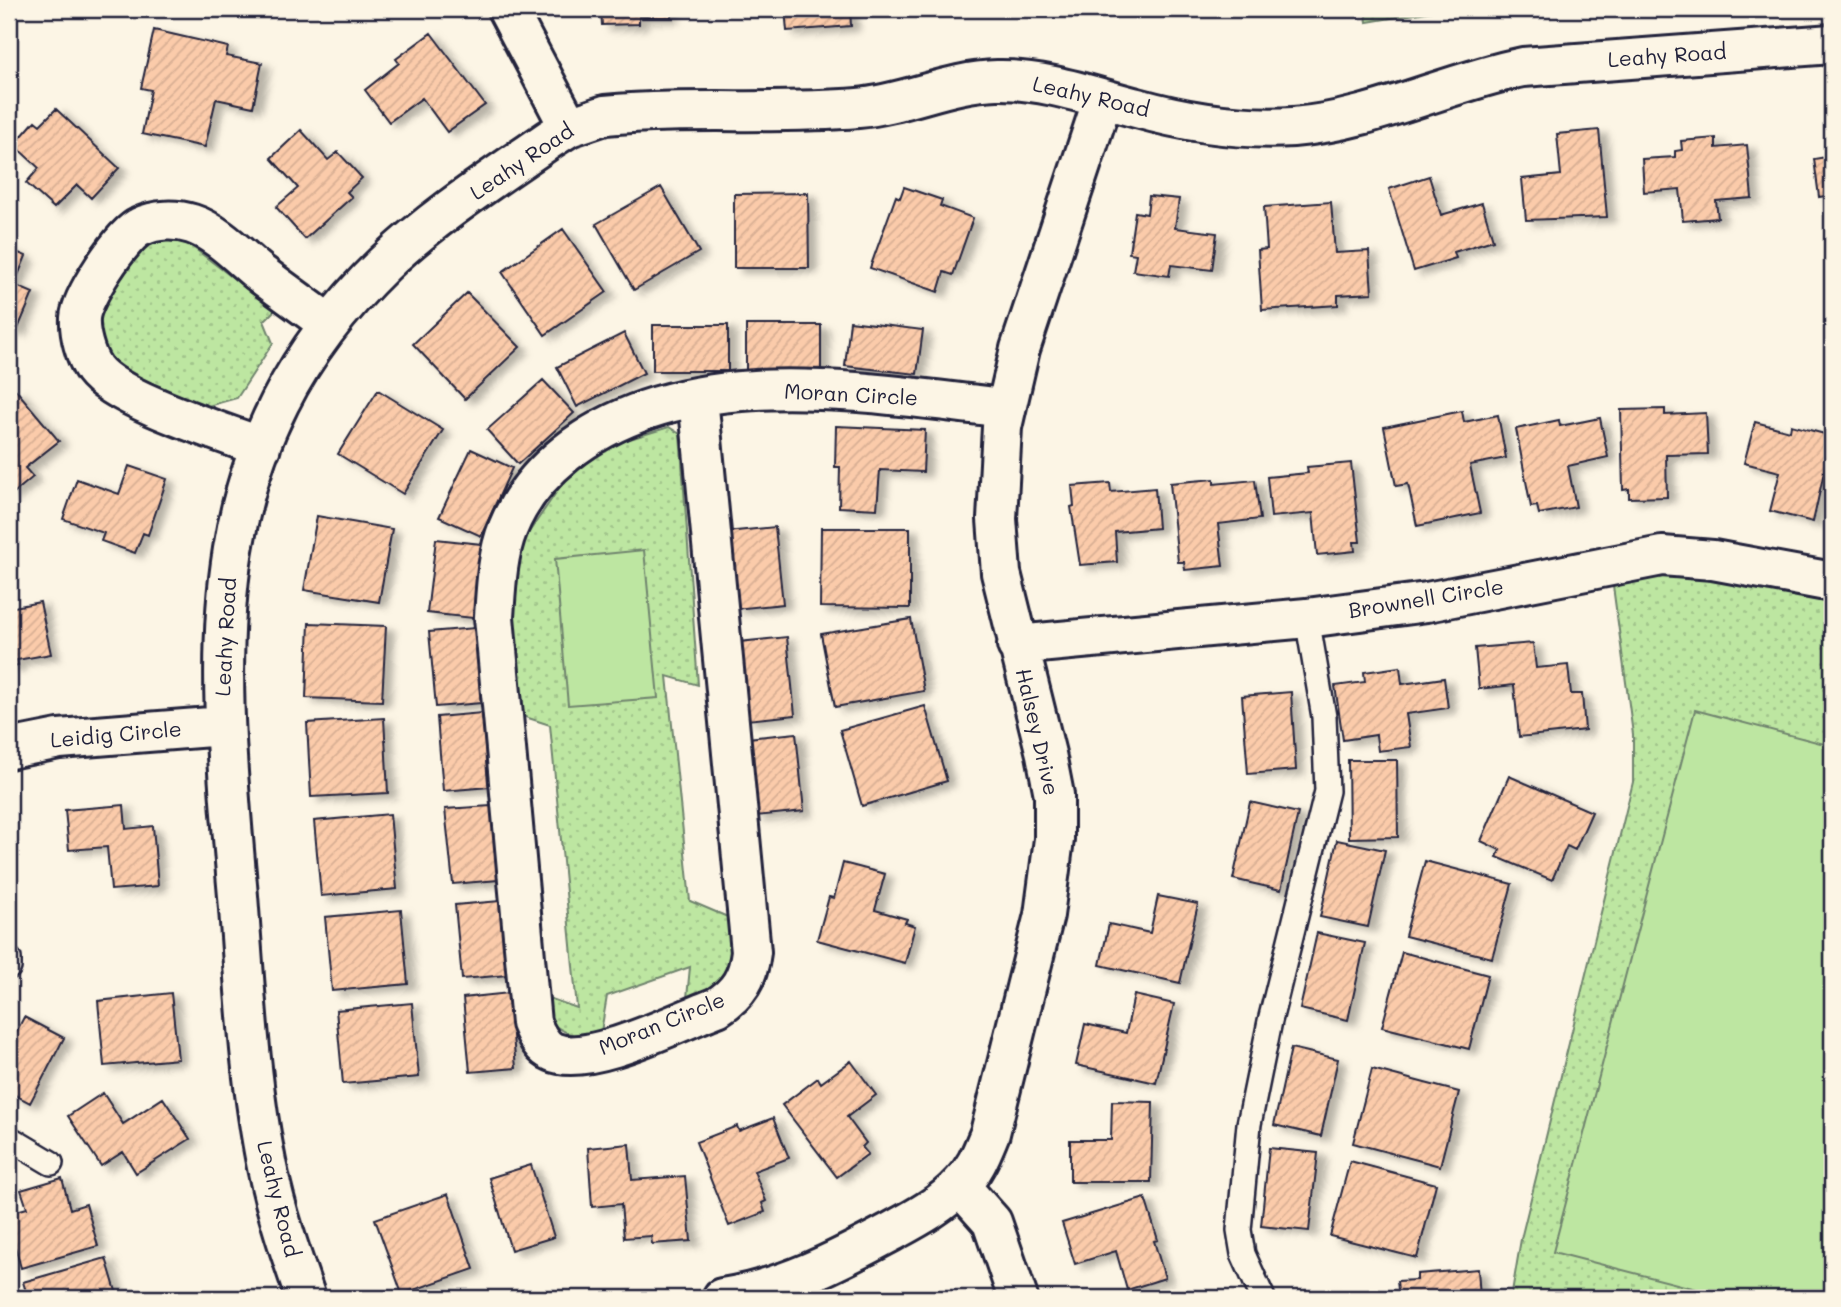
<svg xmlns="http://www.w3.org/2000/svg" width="1841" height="1307" viewBox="0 0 1841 1307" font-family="Mali,sans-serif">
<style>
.park{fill:url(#park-dots);stroke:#70846e;stroke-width:2}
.garden{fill:#bde6a1;stroke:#70846e;stroke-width:2}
.building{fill:url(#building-hatch);stroke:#22223b;stroke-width:2;filter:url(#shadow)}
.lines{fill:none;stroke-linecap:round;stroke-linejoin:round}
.lane-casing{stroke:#22223b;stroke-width:28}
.street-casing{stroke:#22223b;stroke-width:44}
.lane{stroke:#fcf5e5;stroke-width:23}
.street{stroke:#fcf5e5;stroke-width:38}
.labels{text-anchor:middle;stroke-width:7;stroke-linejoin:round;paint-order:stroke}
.street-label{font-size:21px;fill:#22223b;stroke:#fcf5e5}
</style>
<defs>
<pattern id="park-dots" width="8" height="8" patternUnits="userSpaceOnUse" patternTransform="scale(1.75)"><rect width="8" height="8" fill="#bde6a1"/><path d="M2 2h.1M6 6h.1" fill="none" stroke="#a2c58c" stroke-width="1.8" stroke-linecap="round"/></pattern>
<pattern id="building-hatch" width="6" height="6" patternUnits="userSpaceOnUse" patternTransform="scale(1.75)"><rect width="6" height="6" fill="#fbcbaa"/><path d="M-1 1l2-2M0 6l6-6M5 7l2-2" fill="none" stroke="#d7ae93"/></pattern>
<filter id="shadow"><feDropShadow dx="8" dy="4.5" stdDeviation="3.5" flood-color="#0004"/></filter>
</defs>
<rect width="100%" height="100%" fill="#fcf5e5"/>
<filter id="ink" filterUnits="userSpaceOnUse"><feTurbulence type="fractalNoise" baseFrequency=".0143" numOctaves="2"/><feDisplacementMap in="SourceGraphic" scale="14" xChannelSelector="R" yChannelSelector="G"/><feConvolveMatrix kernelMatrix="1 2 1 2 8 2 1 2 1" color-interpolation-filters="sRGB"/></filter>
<g filter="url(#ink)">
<!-- park -->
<path class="park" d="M 1365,9 L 1439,9 L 1439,10 L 1367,22 Z
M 174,240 L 190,245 L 275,310 L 264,321 L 273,343 L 237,398 L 208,406 L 142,383 L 102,355 L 94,317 L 133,249 L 152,242 Z
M 669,427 L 680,434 L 698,685 L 667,676 L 690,901 L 730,918 L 730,964 L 716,983 L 686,1008 L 690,967 L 607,996 L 601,1032 C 582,1042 569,1035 552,1024 L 546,997 L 577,1008 L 550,725 L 519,715 L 511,600 L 523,541 L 566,478 L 610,445 Z
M 1610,564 L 1832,582 L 1832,1298 L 1511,1298 L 1521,1239 L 1633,782 L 1633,734 Z"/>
<!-- garden -->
<path class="garden" d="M 644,550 L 658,698 L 568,705 L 555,559 Z
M 1695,710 L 1832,746 L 1832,1298 L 1731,1298 L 1553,1252 Z"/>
<!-- building -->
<path class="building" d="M 601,9 L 671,9 L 671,17 L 639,17 L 639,24 L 602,25 Z
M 785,9 L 850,9 L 851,26 L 787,31 Z
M 154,30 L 228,47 L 226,56 L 262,63 L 253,107 L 216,99 L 205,147 L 142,134 L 151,90 L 141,88 Z
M 431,33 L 485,105 L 447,132 L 422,98 L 389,122 L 365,90 L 399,63 L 396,59 Z
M 56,109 L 119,168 L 91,198 L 77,185 L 54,208 L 26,183 L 39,168 L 14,145 L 35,121 L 40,125 Z
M 301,130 L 328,160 L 338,152 L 362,178 L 347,192 L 352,197 L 305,239 L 276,207 L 298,188 L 271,158 Z
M 1599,130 L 1607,217 L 1526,220 L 1522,179 L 1561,175 L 1557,134 Z
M 1716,138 L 1716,148 L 1747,145 L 1752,198 L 1716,201 L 1718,218 L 1683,221 L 1680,189 L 1644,192 L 1642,159 L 1675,157 L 1675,151 L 1682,150 L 1681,141 Z
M 1832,156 L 1832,195 L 1819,197 L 1814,159 Z
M 1429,176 L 1441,215 L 1482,203 L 1493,240 L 1454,252 L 1456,258 L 1414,271 L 1389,189 Z
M 661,187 L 699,252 L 634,290 L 596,224 Z
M 904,187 L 942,200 L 940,206 L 973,218 L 953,275 L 944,272 L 938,292 L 870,268 L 896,196 L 900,198 Z
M 808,193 L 809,268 L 734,268 L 734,194 Z
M 1149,196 L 1179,199 L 1175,228 L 1217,233 L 1212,270 L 1171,265 L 1169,276 L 1133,271 L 1136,254 L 1129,253 L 1135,212 L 1147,214 Z
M 1331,202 L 1335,253 L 1369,251 L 1372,293 L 1338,295 L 1338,305 L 1262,310 L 1258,250 L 1267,249 L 1264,207 Z
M 563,229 L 607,292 L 545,335 L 502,272 Z
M 9,249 L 26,256 L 14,285 L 33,293 L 17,331 L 9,328 Z
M 467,293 L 520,347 L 465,399 L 413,344 Z
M 850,321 L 923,330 L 917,374 L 845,366 Z
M 653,325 L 728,325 L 728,371 L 653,371 Z
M 746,325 L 821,325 L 821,371 L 746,371 Z
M 624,333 L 644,373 L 577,407 L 557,367 Z
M 543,380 L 574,413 L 518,464 L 487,430 Z
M 16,390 L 59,441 L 25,468 L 33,477 L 9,497 L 9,396 Z
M 378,390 L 443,430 L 403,494 L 338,454 Z
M 1665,409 L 1665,415 L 1706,413 L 1708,454 L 1666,455 L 1667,497 L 1629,498 L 1629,489 L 1623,490 L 1621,410 Z
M 1462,411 L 1464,422 L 1498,415 L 1506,458 L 1470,465 L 1480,513 L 1417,526 L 1408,484 L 1396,486 L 1384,427 Z
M 1600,418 L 1608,457 L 1568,466 L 1576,507 L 1539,514 L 1537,506 L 1531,507 L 1516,429 L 1559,420 L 1560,426 Z
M 1755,422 L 1790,431 L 1791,425 L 1832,436 L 1813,522 L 1770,511 L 1780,472 L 1744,463 Z
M 836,426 L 925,430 L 923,472 L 880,470 L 877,509 L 839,507 L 840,467 L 835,467 Z
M 471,449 L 512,468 L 481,536 L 439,517 Z
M 1351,463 L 1360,542 L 1354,542 L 1355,551 L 1317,555 L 1313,513 L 1271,517 L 1267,477 L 1308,473 L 1307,467 Z
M 129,466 L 167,479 L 148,535 L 143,533 L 135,553 L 101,541 L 104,533 L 63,519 L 77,479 L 119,494 Z
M 1214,479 L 1214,484 L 1255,480 L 1260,519 L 1218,524 L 1223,566 L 1185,570 L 1184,562 L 1178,562 L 1170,483 Z
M 1110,483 L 1111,492 L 1155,488 L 1158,528 L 1115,532 L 1117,562 L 1080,565 L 1071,507 L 1074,506 L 1072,486 Z
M 317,516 L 392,529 L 379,602 L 304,590 Z
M 775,527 L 783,604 L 735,609 L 727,532 Z
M 821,528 L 910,528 L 910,608 L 820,607 Z
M 436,539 L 481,544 L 473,618 L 427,613 Z
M 40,602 L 51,654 L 17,660 L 18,665 L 9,667 L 9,608 Z
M 911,619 L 924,691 L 835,707 L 821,634 Z
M 309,623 L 386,626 L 382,701 L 306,698 Z
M 475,628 L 481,703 L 436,707 L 429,632 Z
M 787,637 L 795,715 L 747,720 L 739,642 Z
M 1533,643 L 1536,668 L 1568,665 L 1571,694 L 1582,694 L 1585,730 L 1519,737 L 1514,685 L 1479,689 L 1475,648 Z
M 1400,667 L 1402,684 L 1444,678 L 1448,708 L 1406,714 L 1411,747 L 1378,751 L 1376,735 L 1343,740 L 1335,686 L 1365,682 L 1364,672 Z
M 1291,692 L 1296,770 L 1248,774 L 1242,696 Z
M 925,706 L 947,781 L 862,806 L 840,730 Z
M 482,713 L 489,787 L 443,791 L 437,717 Z
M 384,718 L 388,793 L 311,797 L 307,723 Z
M 796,733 L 804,811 L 756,816 L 748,738 Z
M 1348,760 L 1397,760 L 1398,837 L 1349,838 Z
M 1509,776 L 1592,812 L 1575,850 L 1567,846 L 1552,880 L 1497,857 L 1500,850 L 1481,841 Z
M 1250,802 L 1298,813 L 1281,890 L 1233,879 Z
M 124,805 L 126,829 L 153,826 L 158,886 L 111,890 L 107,847 L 69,850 L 65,810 Z
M 491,806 L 498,880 L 453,884 L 445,809 Z
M 390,814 L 397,889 L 321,896 L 314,821 Z
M 1337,840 L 1385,850 L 1368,927 L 1320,917 Z
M 1425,861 L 1512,884 L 1492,958 L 1405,936 Z
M 843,863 L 885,874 L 875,910 L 907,919 L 905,923 L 915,926 L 905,963 L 817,940 L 829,897 L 834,898 Z
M 1158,896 L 1198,904 L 1180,983 L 1100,965 L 1109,924 L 1150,933 Z
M 500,901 L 507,975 L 462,979 L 455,905 Z
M 401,910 L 408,984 L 332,991 L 325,917 Z
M 1317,933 L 1365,943 L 1348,1020 L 1300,1009 Z
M 1402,952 L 1488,975 L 1469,1049 L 1382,1027 Z
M 171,993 L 178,1059 L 104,1066 L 98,1001 Z
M 509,993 L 516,1068 L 470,1072 L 463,998 Z
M 1134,995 L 1174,1004 L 1156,1083 L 1076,1065 L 1085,1024 L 1126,1033 Z
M 412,1003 L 419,1077 L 343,1084 L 336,1010 Z
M 24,1017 L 64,1038 L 30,1103 L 9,1092 L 9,1046 Z
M 1291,1048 L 1338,1059 L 1321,1136 L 1274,1125 Z
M 851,1061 L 876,1095 L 847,1117 L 866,1143 L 862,1147 L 868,1154 L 837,1177 L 782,1105 L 818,1078 L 821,1083 Z
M 1372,1069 L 1459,1092 L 1440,1166 L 1353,1143 Z
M 103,1093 L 123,1124 L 163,1098 L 190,1139 L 136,1173 L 123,1152 L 101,1166 L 68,1116 Z
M 1112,1101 L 1153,1102 L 1151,1182 L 1070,1182 L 1070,1140 L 1111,1140 Z
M 773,1118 L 789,1158 L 754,1171 L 766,1201 L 762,1203 L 765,1212 L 729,1226 L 696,1142 L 737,1126 L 739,1131 Z
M 629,1144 L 632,1180 L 685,1176 L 691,1241 L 652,1244 L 651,1236 L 624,1238 L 621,1204 L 592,1207 L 588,1148 Z
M 1269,1148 L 1318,1153 L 1309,1231 L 1261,1226 Z
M 1350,1161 L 1436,1184 L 1417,1258 L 1330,1236 Z
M 531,1165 L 554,1237 L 511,1250 L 489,1178 Z
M 62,1178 L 70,1209 L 86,1204 L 98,1246 L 21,1268 L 9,1225 L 9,1213 L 27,1208 L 21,1190 Z
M 448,1194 L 474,1269 L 402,1294 L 375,1219 Z
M 1145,1198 L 1158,1240 L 1154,1241 L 1165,1278 L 1127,1290 L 1116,1251 L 1075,1264 L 1062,1223 Z
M 106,1258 L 118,1298 L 28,1298 L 23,1282 Z
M 1478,1269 L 1480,1298 L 1399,1298 L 1397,1281 L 1417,1280 L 1417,1274 Z
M 1327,1289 L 1332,1298 L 1309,1298 Z"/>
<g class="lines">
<!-- lane casing -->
<g class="lane-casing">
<path id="lane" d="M 9,959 L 9,967
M 9,1138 L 51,1163
M 1263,1298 L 1243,1254 L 1239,1230 L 1249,1124 L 1270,1021 L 1327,791 L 1324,717 L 1307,618"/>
</g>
<!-- street casing -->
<g class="street-casing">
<path id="street" d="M 507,9 L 569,127
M 698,397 L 751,952 C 748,978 739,993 717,1007 C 681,1020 588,1068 553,1052 C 541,1047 536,1034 531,1023 L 494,617 C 496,588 497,555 508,528 C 520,498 541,473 566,453 C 685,358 865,393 1005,408
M 261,447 C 222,432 117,400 94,369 C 85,356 79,333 80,318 C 81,298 122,235 140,227 C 156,219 176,219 192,224 C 217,232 240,257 261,274 C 283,291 306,307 329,324
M 1017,645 L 1307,618 L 1427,602 L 1662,556 L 1713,560 L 1832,582
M 9,749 L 59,739 L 223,726
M 960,1186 L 992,1222 L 1018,1298
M 306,1298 C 291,1255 276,1212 267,1167 C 249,1079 245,985 238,896 C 217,655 193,449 384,264 C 434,216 494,178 550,139 L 569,127 L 605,115 C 689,107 774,115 858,108 C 905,104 950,81 997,80 C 1045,79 1091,96 1137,108 C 1187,122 1241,130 1293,127 C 1373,121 1445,83 1523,67 L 1832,44
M 722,1298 C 783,1289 837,1261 891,1232 C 915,1219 942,1205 961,1184 C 976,1169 982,1152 990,1133 L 1044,915 L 1054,839 L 1054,795 L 1046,754 L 1001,573 L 997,519 L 1002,427 L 1020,349 L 1103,99"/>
</g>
<!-- lane -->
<use href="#lane" class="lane"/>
<!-- street -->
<use href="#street" class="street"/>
</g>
</g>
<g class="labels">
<!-- street labels -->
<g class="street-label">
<text transform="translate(1667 56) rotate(-4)" y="7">Leahy Road</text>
<text transform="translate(1091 97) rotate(13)" y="7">Leahy Road</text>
<text transform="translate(522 162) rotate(-34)" y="7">Leahy Road</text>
<text transform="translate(851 395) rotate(3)" y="7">Moran Circle</text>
<text transform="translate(1426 599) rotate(-9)" y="7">Brownell Circle</text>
<text transform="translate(226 637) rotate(-87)" y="7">Leahy Road</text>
<text transform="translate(1037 732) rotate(77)" y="7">Halsey Drive</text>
<text transform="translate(116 735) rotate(-5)" y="7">Leidig Circle</text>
<text transform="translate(662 1024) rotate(-22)" y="7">Moran Circle</text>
<text transform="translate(278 1199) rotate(76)" y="7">Leahy Road</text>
</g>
</g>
<!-- margin -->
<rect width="1841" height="1307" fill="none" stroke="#fcf5e5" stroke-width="35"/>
<rect x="18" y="18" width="1806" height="1272" fill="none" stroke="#22223b" stroke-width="2.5" filter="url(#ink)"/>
</svg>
